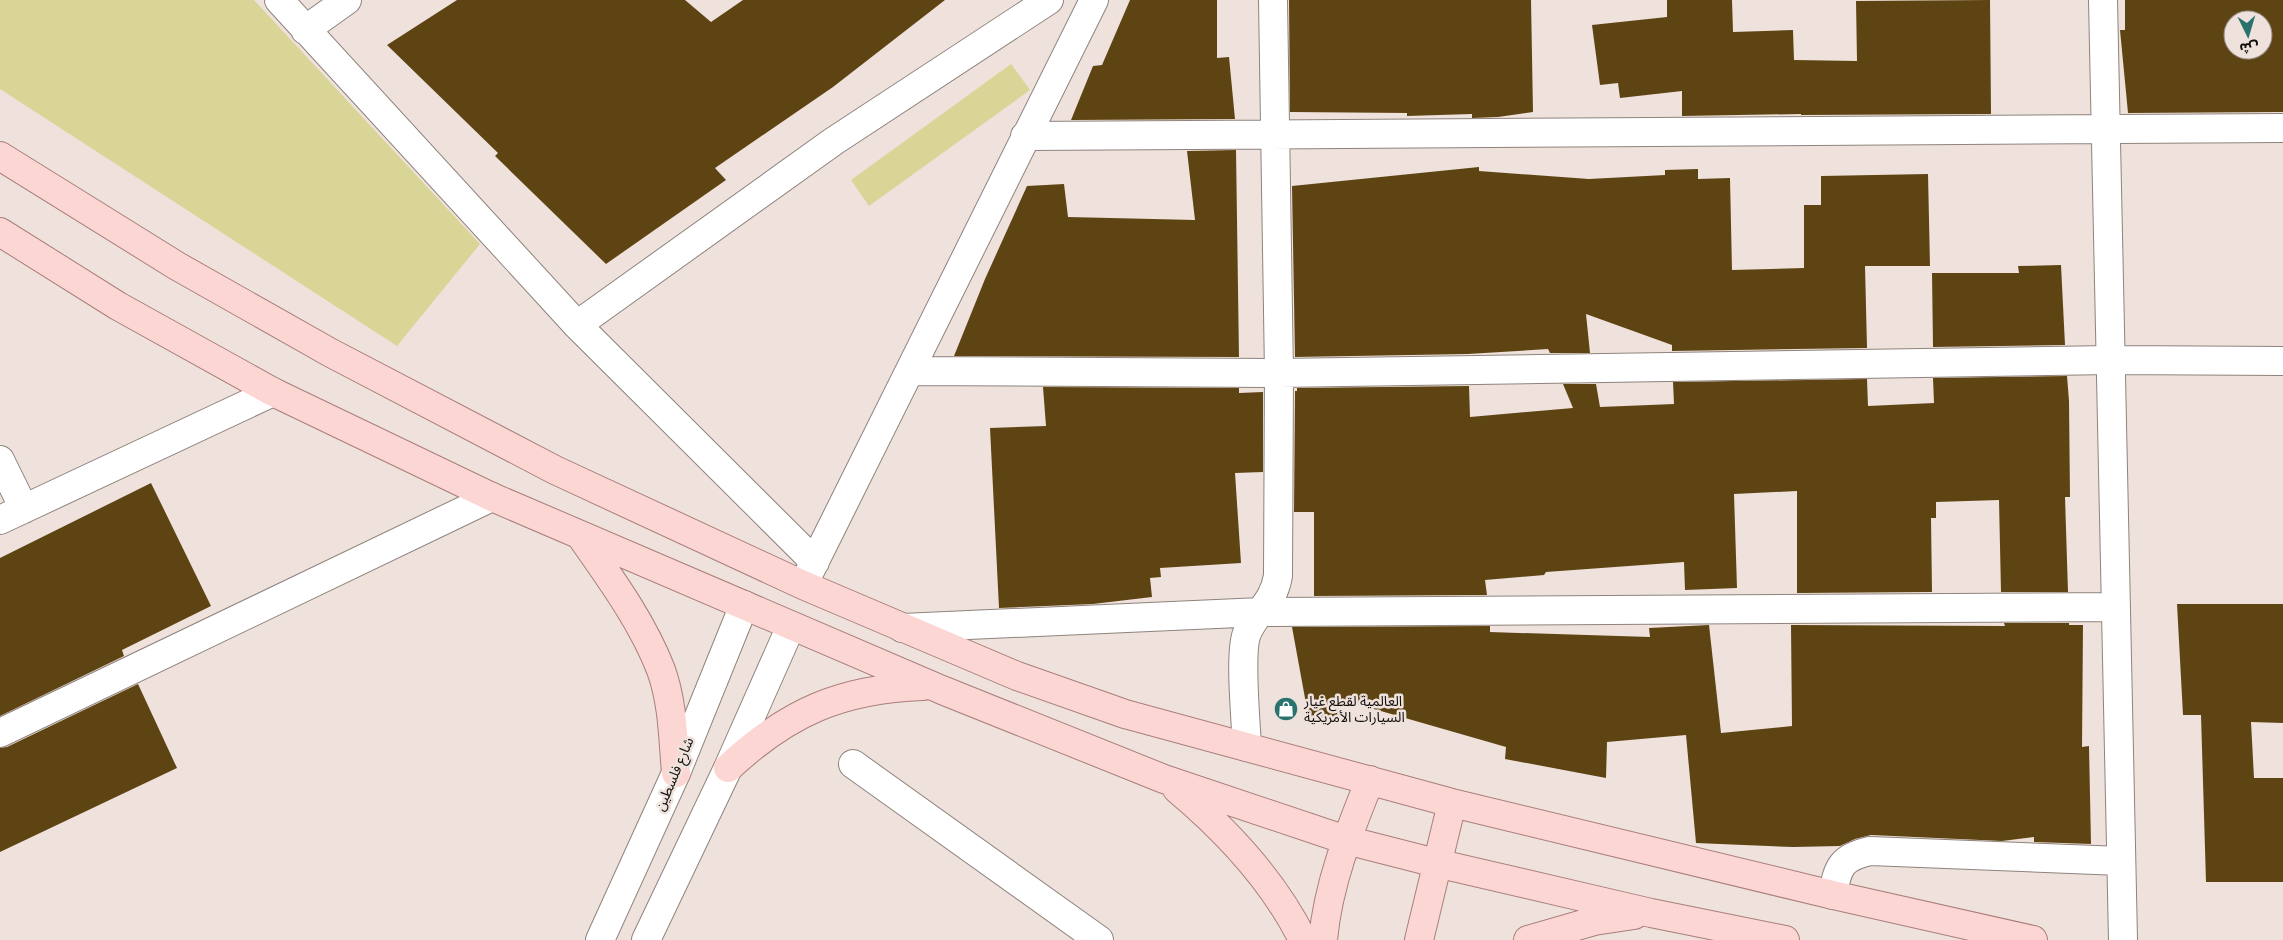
<svg xmlns="http://www.w3.org/2000/svg" width="2283" height="940" viewBox="0 0 2283 940" font-family="Karla,'Noto Sans Arabic',sans-serif">
<style>
.green{fill:#d8d597}
.building{fill:#5f4413;fill-rule:evenodd}
.lines{fill:none;stroke-linecap:round;stroke-linejoin:round}
.minor-casing{stroke:#8e837d;stroke-width:30}
.major-casing{stroke:#a97e7a;stroke-width:30}
.minor{stroke:#fff;stroke-width:28}
.major{stroke:#fcd6d3;stroke-width:28}
.labels{text-anchor:middle;stroke-width:5;stroke-linejoin:round;paint-order:stroke}
.poi-label{font-size:14px;fill:#120e0c;stroke:#efe2dc;text-anchor:start}
.street-label{font-size:14px;fill:#120e0c;stroke:#efe2dc}
</style>
<rect width="100%" height="100%" fill="#efe2dc"/>
<!-- green -->
<path class="green" d="M 0,0 L 254,0 L 480,244 L 397,346 L 0,89 Z
M 1011,64 L 1030,90 L 869,206 L 851,180 Z"/>
<!-- building -->
<path class="building" d="M 457,0 L 685,0 L 711,22 L 743,0 L 945,0 L 833,87 L 715,168 L 726,180 L 606,264 L 495,156 L 498,153 L 387,45 Z
M 1130,0 L 1217,0 L 1217,58 L 1229,57 L 1235,119 L 1071,120 L 1093,66 L 1102,65 Z
M 1289,0 L 1531,0 L 1533,112 L 1498,117 L 1472,118 L 1472,114 L 1407,116 L 1407,113 L 1290,112 Z
M 1667,0 L 1732,0 L 1733,32 L 1793,30 L 1794,60 L 1857,61 L 1856,1 L 1990,0 L 1991,114 L 1801,115 L 1801,114 L 1682,116 L 1682,91 L 1620,98 L 1618,83 L 1600,85 L 1592,25 L 1667,17 Z
M 2125,0 L 2283,0 L 2283,112 L 2128,113 L 2120,30 L 2125,30 ZM 2233,20 L 2263,20 L 2263,50 L 2233,50 Z
M 1236,150 L 1239,357 L 954,356 L 985,279 L 1027,186 L 1064,184 L 1068,217 L 1195,220 L 1187,151 Z
M 1479,167 L 1479,171 L 1589,179 L 1665,175 L 1665,170 L 1698,169 L 1698,179 L 1730,178 L 1732,270 L 1804,268 L 1804,205 L 1821,205 L 1821,176 L 1928,174 L 1930,266 L 1865,266 L 1867,348 L 1672,351 L 1672,345 L 1586,314 L 1590,353 L 1550,353 L 1548,349 L 1468,354 L 1295,357 L 1292,186 Z
M 2061,265 L 2065,345 L 1933,347 L 1932,273 L 2019,273 L 2018,266 Z
M 2067,376 L 2069,401 L 2070,497 L 2065,497 L 2068,592 L 2001,592 L 1999,500 L 1936,502 L 1936,518 L 1931,518 L 1932,592 L 1797,593 L 1797,491 L 1734,494 L 1737,588 L 1685,590 L 1684,562 L 1546,572 L 1544,575 L 1485,580 L 1487,595 L 1314,596 L 1314,512 L 1294,512 L 1295,391 L 1297,391 L 1297,388 L 1469,386 L 1470,417 L 1573,408 L 1563,384 L 1596,384 L 1600,407 L 1674,404 L 1673,382 L 1867,379 L 1868,406 L 1934,403 L 1933,378 Z
M 1043,387 L 1239,388 L 1239,393 L 1263,392 L 1263,472 L 1235,473 L 1241,563 L 1160,568 L 1161,577 L 1150,578 L 1152,597 L 1093,604 L 999,608 L 990,428 L 1046,426 Z
M 151,483 L 211,606 L 122,650 L 124,656 L 0,716 L 0,558 Z
M 2177,604 L 2283,604 L 2283,723 L 2251,722 L 2254,778 L 2283,778 L 2283,882 L 2206,882 L 2201,715 L 2183,715 Z
M 2004,623 L 2069,623 L 2069,625 L 2083,625 L 2082,747 L 2089,746 L 2091,844 L 2034,842 L 2034,837 L 2002,841 L 1871,835 L 1855,839 L 1840,846 L 1793,847 L 1696,843 L 1686,735 L 1607,742 L 1606,778 L 1505,759 L 1506,747 L 1339,699 L 1341,720 L 1309,720 L 1292,627 L 1490,626 L 1490,632 L 1650,637 L 1649,628 L 1709,625 L 1721,733 L 1792,726 L 1791,625 L 2005,626 Z
M 138,684 L 177,768 L 0,852 L 0,748 L 7,747 Z"/>
<g class="lines">
<!-- minor casing -->
<g class="minor-casing">
<path id="minor" d="M 279,0 L 577,325 L 815,562
M 2103,0 L 2123,940
M 305,30 L 347,0
M 1025,136 L 2283,128
M 577,325 L 834,141 L 1049,0
M 911,371 L 1279,373 L 2111,360 L 2283,361
M 0,460 L 24,509
M 0,520 L 273,392
M 807,577 L 1094,0
M 902,628 L 1261,612 L 2116,607
M 0,733 L 492,497
M 1247,747 C 1246,722 1239,652 1247,633 C 1257,610 1273,604 1278,576 L 1279,373 L 1273,0
M 853,764 L 1099,940
M 1833,895 C 1837,867 1842,857 1870,851 L 2121,861
M 600,940 L 676,773 L 744,605
M 646,940 L 728,768 L 791,626"/>
</g>
<!-- major casing -->
<g class="major-casing">
<path id="major" d="M 0,156 L 177,266 L 331,353 L 555,470 L 803,585 L 1017,676 L 1125,714 L 1452,803 L 1833,895 L 2033,940
M 0,232 L 118,306 L 273,392 L 492,497 L 942,690 L 1164,779 L 1346,840 L 1436,863 L 1651,913 L 1785,940
M 580,535 C 610,578 642,621 661,670 C 673,703 673,739 676,773
M 728,768 C 788,712 841,689 923,686
M 1177,789 C 1227,831 1274,881 1303,940
M 1323,940 C 1328,884 1349,832 1370,780
M 1419,940 L 1452,803
M 1528,940 L 1594,921 L 1634,915"/>
</g>
<!-- minor -->
<use href="#minor" class="minor"/>
<!-- major -->
<use href="#major" class="major"/>
</g>
<!-- icons -->
<defs>
<g id="shop-disc" transform="scale(1.25)"><circle r="9.5" fill="#29726d" stroke="#efe2dc"/><path d="M-5-2.5h2.3a2.7 3.5 0 0 1 5.4 0H5L5.5 6h-11ZM-1.5-2.5h3a1.5 2.3 0 0 0-3 0Z" fill="#fff"/></g>
</defs>
<g fill-rule="evenodd">
<use href="#shop-disc" x="1286" y="709"/>
</g>
<g class="labels">
<!-- poi labels -->
<g class="poi-label">
<text x="1304" y="706">العالمية لقطع غيار<tspan x="1304" dy="16">السيارات الأمريكية</tspan></text>
</g>
<!-- street labels -->
<g class="street-label">
<text transform="translate(674 774) rotate(-67)" y="5">شارع فلسطين</text>
</g>
</g>
<!-- north arrow -->
<g transform="translate(2248 35) rotate(175)"><circle r="24" fill="#efe2dc" stroke="#978d89"/>
<path d="M0-4L9 19L0 12L-9 19Z" fill="#29726d"/>
<text y="-8" font-size="14" font-weight="bold" text-anchor="middle" fill="#120e0c">ش</text>
</g>
</svg>
